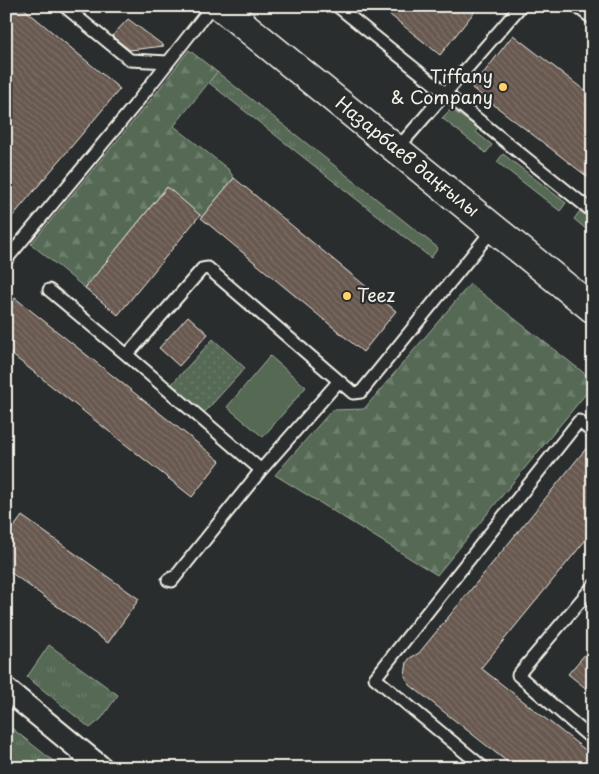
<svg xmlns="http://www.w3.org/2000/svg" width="599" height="774" viewBox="0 0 599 774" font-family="'Playpen Sans',sans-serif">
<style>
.grass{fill:url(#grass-tufts);stroke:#a4ad9e}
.forest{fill:url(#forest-firs);stroke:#a4ad9e}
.park{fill:url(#park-dots);stroke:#a4ad9e}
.pitch{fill:#546955;stroke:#a4ad9e}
.building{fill:url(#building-back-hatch);stroke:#f4f1e8}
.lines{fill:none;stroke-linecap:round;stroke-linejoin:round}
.lane-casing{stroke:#f4f1e8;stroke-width:15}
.street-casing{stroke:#f4f1e8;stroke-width:25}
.secondary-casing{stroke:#f4f1e8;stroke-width:31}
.lane{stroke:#2a2d2e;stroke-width:11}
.street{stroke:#2a2d2e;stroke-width:21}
.secondary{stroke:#2a2d2e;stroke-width:28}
.poi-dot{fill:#ffd166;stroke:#2a2d2e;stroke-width:2}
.labels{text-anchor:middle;stroke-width:4.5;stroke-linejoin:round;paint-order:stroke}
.poi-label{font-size:18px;fill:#f4f1e8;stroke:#2a2d2e;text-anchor:end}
.street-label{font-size:18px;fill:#f4f1e8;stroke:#2a2d2e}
</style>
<defs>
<pattern id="grass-tufts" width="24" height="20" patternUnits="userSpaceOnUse" patternTransform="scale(1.25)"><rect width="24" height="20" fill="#546955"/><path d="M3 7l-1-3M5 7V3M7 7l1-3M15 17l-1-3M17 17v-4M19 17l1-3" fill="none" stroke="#6d7f6d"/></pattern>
<pattern id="forest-firs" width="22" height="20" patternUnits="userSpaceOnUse" patternTransform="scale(1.25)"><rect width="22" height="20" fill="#546955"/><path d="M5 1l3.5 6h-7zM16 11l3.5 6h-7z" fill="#6d7f6d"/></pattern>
<pattern id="park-dots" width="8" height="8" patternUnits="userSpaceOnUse" patternTransform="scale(1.25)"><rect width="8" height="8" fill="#546955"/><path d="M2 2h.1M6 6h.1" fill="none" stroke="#6d7f6d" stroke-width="1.8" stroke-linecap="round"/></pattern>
<pattern id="building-back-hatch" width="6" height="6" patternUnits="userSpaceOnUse" patternTransform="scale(1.25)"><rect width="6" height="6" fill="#67584f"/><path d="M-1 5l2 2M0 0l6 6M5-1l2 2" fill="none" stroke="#7d7068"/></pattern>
</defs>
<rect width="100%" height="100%" fill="#2a2d2e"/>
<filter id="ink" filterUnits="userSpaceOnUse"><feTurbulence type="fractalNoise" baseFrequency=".02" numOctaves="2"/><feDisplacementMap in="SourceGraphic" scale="10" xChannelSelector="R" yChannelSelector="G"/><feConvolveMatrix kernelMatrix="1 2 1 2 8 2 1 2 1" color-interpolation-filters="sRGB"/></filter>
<g filter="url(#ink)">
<!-- grass -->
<path class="grass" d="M 217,72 L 438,248 L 431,258 L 208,82 Z
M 451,109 L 478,128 L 476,132 L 492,145 L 486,153 L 442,118 Z
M 503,154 L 566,203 L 560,211 L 497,162 Z
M 580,211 L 593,221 L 593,235 L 574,219 Z
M 49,645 L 118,695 L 101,719 L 90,728 L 27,677 Z
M 9,726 L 62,768 L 6,768 L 6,732 Z"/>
<!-- forest -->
<path class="forest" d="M 189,50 L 217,72 L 174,126 L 228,169 L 234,178 L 202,217 L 166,188 L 85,288 L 31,244 L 146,106 Z
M 470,284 L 593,380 L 593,385 L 437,575 L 275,475 L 332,410 L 364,409 Z"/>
<!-- park -->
<path class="park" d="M 213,339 L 245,368 L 203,414 L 171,385 Z"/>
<!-- pitch -->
<path class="pitch" d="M 270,356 L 306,387 L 263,437 L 227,407 Z"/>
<!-- building -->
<path class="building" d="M 6,6 L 21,6 L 120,89 L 6,224 Z
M 379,6 L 479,6 L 440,55 Z
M 128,19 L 164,46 L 130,50 L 112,36 Z
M 513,35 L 593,97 L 593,181 L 472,88 Z
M 234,178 L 396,311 L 363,352 L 201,218 Z
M 167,187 L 200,215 L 118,315 L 85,288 Z
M 15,298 L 220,461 L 192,497 L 6,350 L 6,309 Z
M 188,316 L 208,334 L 179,366 L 159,348 Z
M 593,440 L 593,531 L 481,668 L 593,756 L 593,768 L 515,768 L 410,685 L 405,676 L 407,662 L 410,658 L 419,653 Z
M 22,516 L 139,599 L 108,643 L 6,569 L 6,538 Z
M 593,645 L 593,694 L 568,674 Z"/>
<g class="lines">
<!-- lane casing -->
<g class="lane-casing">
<path id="lane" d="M 64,6 L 130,60 L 168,62
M 337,6 L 593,212
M 576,6 L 593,19
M 397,149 L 521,6
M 6,260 L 134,106 L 212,6
M 49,290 L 127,355
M 261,470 L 339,381
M 171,578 L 168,580 L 172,581 L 261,470 L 127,355 L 202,269 L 208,268 L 353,393 L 361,392 L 494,228
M 593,586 L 518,675 L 593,740
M 484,768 L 375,678 L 579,421 L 593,433"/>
</g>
<!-- street casing -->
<g class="street-casing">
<path id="street" d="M 6,689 L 102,768"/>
</g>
<!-- secondary casing -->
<g class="secondary-casing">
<path id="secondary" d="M 220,6 L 593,309"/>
</g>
<!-- lane -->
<use href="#lane" class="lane"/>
<!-- street -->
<use href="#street" class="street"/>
<!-- secondary -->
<use href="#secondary" class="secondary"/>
</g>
</g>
<!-- markers -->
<g class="poi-dot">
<circle cx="503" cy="87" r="5"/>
<circle cx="347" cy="296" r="5"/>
</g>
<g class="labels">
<!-- poi labels -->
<g class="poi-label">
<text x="493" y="83">Tiffany<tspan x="493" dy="21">&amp; Company</tspan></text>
<text x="357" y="302" text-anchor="start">Teez</text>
</g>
<!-- street labels -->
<g class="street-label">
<text transform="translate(407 157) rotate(39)" y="6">Назарбаев даңғылы</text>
</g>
</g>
<!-- margin -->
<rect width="599" height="774" fill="none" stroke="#2a2d2e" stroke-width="25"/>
<rect x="12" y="12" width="574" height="749" fill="none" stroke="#f4f1e8" stroke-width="2" filter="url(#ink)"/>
</svg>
